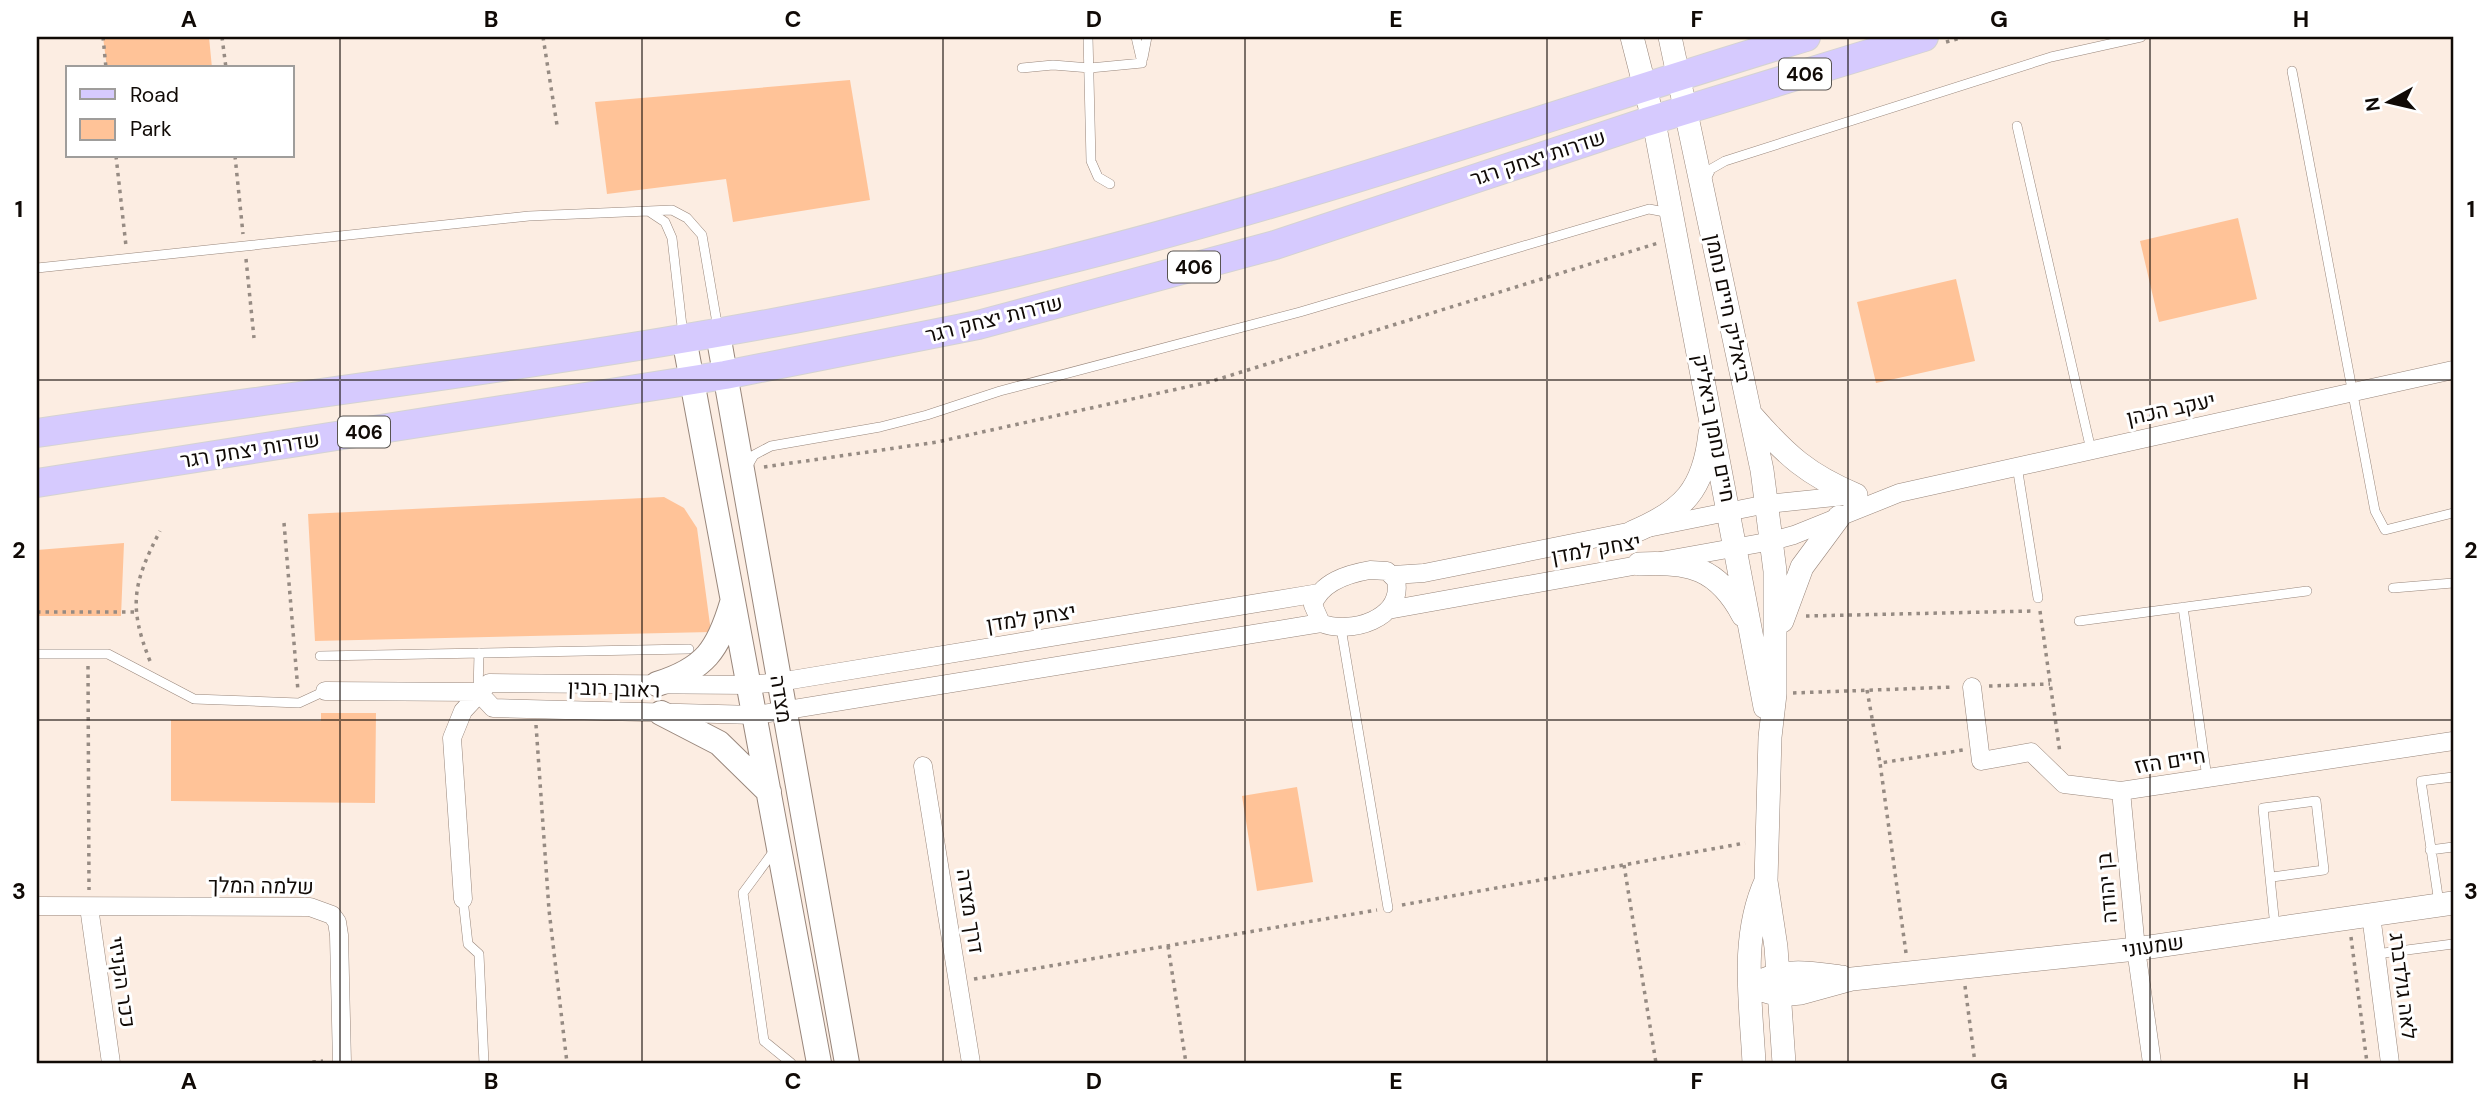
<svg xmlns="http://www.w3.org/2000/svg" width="2490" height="1100" viewBox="0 0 2490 1100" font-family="'DM Sans',Heebo,sans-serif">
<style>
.green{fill:#ffc398}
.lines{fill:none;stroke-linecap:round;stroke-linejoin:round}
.service-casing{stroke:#98867b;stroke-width:10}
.minor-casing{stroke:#98867b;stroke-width:19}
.tertiary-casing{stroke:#98867b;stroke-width:24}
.secondary-casing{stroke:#98867b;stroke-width:26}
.primary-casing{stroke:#d4d3d2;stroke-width:30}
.path{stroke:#968b83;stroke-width:3.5;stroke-dasharray:3.5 5;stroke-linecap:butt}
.service{stroke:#fff;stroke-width:9}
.minor{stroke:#fff;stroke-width:18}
.tertiary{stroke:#fff;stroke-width:23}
.secondary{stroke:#fff;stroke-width:24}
.primary{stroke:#d6cafe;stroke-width:28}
.grid{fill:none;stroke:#100a06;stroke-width:2;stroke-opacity:0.55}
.labels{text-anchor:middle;stroke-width:6;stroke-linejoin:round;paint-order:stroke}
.shield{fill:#fff;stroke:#585451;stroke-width:2}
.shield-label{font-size:19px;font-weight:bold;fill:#100a06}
.street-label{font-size:21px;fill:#100a06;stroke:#fff}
.neatline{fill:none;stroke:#100a06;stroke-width:2.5}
.grid-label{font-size:23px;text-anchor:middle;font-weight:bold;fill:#100a06}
</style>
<rect width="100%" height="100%" fill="#fcede2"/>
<!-- green -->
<path class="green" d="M 103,37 L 209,37 L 212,68 L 107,68 Z
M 850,80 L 870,200 L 733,222 L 726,179 L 607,194 L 595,102 Z
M 2238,218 L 2257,299 L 2159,322 L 2140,241 Z
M 1956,279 L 1975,361 L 1876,383 L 1857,302 Z
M 664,497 L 684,508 L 697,528 L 711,632 L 315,641 L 308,514 Z
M 124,543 L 121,616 L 37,616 L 37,550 Z
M 321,713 L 376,713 L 375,803 L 171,801 L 171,720 L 321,721 Z
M 1297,787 L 1313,882 L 1257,891 L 1242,796 Z"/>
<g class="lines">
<!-- service casing -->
<g class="service-casing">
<path id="service" d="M 1088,37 L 1091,161 L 1098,177 L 1110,184
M 1136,37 L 1142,63
M 1143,58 L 1147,37
M 1022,68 L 1053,65 L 1090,68 L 1142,63
M 2292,71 L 2375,511 L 2385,530 L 2453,513
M 2017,126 L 2091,450
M 1706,179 L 1711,169 L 1725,161 L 2051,57 L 2141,37
M 650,212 L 665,222 L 672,238 L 683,335
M 37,268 L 529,216 L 672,210 L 687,218 L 702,235 L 718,329
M 2017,466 L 2038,598
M 747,467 L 754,455 L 771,446 L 880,427 L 927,415 L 1000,391 L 1300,312 L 1649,209 L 1670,213
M 2393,588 L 2453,583
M 2183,607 L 2207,778
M 2079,621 L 2307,591
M 1341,628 L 1388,908
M 37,654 L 108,654 L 194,699 L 299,703 L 325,691
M 320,656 L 689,649
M 478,692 L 479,653
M 2430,850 L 2453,847
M 774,851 L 743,893 L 764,1041 L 791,1063
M 2272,877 L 2324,870 L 2316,801 L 2263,808 L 2275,927
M 463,899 L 468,944 L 479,954 L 484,1063
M 2439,903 L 2421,781 L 2453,777
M 2376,954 L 2453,944"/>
</g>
<!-- minor casing -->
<g class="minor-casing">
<path id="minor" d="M 1370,570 L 1387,571 L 1396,580 C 1404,619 1350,635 1321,623 L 1313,605 C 1321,582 1347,574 1370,570 Z
M 1393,575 L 1424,573 L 1767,504 L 1854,495
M 1388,610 L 1772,541 L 1794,535 L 1899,493 L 2453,370
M 1972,687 L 1981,761 L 2031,752 L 2064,784 L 2121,791 L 2453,741
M 325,691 L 478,692 L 493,708 L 756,715 L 1321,623
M 923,766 L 971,1063
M 2121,791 L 2136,949 L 2152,1063
M 463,899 L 452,738 L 463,711 L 489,683 L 750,685 L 779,682 L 1319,593
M 37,906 L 310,907 L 332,915 L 337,922 L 339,935 L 342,1063
M 89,907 L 111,1063
M 2371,915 L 2390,1063"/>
</g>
<!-- tertiary casing -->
<g class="tertiary-casing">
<path id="tertiary" d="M 1632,37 L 1655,127 L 1765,707
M 1670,37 L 1762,470 L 1775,571 L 1775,694 L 1770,737 L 1766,881 L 1776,947 L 1784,1063
M 1752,416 C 1786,455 1808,475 1856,495
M 1633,532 C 1683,511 1704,490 1710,433
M 1639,564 C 1689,561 1718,568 1743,615
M 1782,621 L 1802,567 L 1839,517
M 1766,979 C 1790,968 1817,974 1842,977
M 1751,987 L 1779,995 L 1801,993 L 1852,979 L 2136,949 L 2453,903
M 1754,1063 C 1751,1002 1740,938 1766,881"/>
</g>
<!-- secondary casing -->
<g class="secondary-casing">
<path id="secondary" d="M 718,334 L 847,1063
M 684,338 L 819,1063
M 657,684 C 705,669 718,650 732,603
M 661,713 L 719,743 L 769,792"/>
</g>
<!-- primary casing -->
<g class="primary-casing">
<path id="primary" d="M 37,433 C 376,383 720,346 1054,263 C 1308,200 1556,113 1806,37
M 37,483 L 725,375 L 978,325 L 1275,245 L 1646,122 L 1924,37"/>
</g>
<!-- path -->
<path class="path" d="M 103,37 L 106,68
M 222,37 L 226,68
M 543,37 L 557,125
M 1946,42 L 1964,37
M 116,156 L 126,246
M 235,156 L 243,234
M 246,259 L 254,338
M 764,467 L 937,442 L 1209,382 L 1658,243
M 284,523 L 298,691
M 2040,611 L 2060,753
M 37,612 L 136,612
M 1806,616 L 2033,611
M 150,661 C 128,606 133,583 160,531
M 88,666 L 89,890
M 1989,686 L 2050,684
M 1867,690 L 1880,763
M 1793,693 L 1954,687
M 536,725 L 549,910 L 567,1063
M 1624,865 L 1656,1063
M 1402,905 L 1745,843
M 2351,937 L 2367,1063
M 1168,946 L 1186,1063
M 1906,953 L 1880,763 L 1963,750
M 974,979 L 1377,910
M 1965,986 L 1975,1063
M 304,1063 L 323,1061"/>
<!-- service -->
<use href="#service" class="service"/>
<!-- minor -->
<use href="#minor" class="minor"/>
<!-- tertiary -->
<use href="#tertiary" class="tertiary"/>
<!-- secondary -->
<use href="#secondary" class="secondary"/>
<!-- primary -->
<use href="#primary" class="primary"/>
</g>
<!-- grid -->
<path class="grid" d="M 340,37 L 340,1063M 642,37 L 642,1063M 943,37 L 943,1063M 1245,37 L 1245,1063M 1547,37 L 1547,1063M 1848,37 L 1848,1063M 2150,37 L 2150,1063M 37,380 L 2453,380M 37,720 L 2453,720"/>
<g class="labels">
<!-- shield labels -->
<g class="shield">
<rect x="1779" y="58.5" width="52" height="31" rx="5"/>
<rect x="1168" y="251.5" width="52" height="31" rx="5"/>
<rect x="338" y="416.5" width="52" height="31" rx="5"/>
</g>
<g class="shield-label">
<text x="1805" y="81">406</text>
<text x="1194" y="274">406</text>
<text x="364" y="439">406</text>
</g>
<!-- street labels -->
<g class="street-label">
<text transform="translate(1538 158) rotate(-18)" y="7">שדרות יצחק רגר</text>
<text transform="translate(1728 308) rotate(78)" y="7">ביאליק חיים נחמן</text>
<text transform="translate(994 319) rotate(-14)" y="7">שדרות יצחק רגר</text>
<text transform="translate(2171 409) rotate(-12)" y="7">יעקב הכהן</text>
<text transform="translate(1714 428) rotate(79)" y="7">חיים נחמן ביאליק</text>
<text transform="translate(250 450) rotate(-9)" y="7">שדרות יצחק רגר</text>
<text transform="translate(1596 549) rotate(-10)" y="7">יצחק למדן</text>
<text transform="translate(1031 618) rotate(-9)" y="7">יצחק למדן</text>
<text transform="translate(614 689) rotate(2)" y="7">ראובן רובין</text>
<text transform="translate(781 699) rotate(81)" y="7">מצדה</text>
<text transform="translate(2170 761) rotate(-9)" y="7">חיים הזז</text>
<text transform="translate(261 886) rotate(1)" y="7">שלמה המלך</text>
<text transform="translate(2107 888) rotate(-95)" y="7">בן יהודה</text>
<text transform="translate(970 911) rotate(81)" y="7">דרך מצדה</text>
<text transform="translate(2153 946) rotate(-8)" y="7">שמעוני</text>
<text transform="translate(122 982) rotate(82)" y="7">ככר הקניזי</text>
<text transform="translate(2403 986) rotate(83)" y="7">לאה גולדברג</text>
</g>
</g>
<!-- border -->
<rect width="2490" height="1100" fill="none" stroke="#ffffff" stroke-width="77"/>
<!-- legend -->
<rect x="66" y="66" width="228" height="91" fill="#ffffff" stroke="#9f9d9b" stroke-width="2"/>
<rect x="80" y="89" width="35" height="10" fill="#d6cafe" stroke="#9f9d9b" stroke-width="2"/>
<text x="130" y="102" font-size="21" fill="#100a06">Road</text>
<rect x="80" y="119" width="35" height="21" fill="#ffc398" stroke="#9f9d9b" stroke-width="2"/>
<text x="130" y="136" font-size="21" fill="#100a06">Park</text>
<!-- north arrow -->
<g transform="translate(2389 102) rotate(262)" stroke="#ffffff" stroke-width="5" paint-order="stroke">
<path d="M0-5L12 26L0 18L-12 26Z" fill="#100a06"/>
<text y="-10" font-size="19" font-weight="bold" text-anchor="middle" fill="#100a06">N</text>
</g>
<rect x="38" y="38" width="2414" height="1024" class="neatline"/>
<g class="grid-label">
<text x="189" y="27">A</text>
<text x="491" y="27">B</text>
<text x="793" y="27">C</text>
<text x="1094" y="27">D</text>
<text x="1396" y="27">E</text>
<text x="1697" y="27">F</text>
<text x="1999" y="27">G</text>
<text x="2301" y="27">H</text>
<text x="19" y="217">1</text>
<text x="2471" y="217">1</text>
<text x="19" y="558">2</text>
<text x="2471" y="558">2</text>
<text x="19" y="899">3</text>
<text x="2471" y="899">3</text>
<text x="189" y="1089">A</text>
<text x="491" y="1089">B</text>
<text x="793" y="1089">C</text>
<text x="1094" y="1089">D</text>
<text x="1396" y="1089">E</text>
<text x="1697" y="1089">F</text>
<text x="1999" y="1089">G</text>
<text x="2301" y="1089">H</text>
</g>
</svg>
